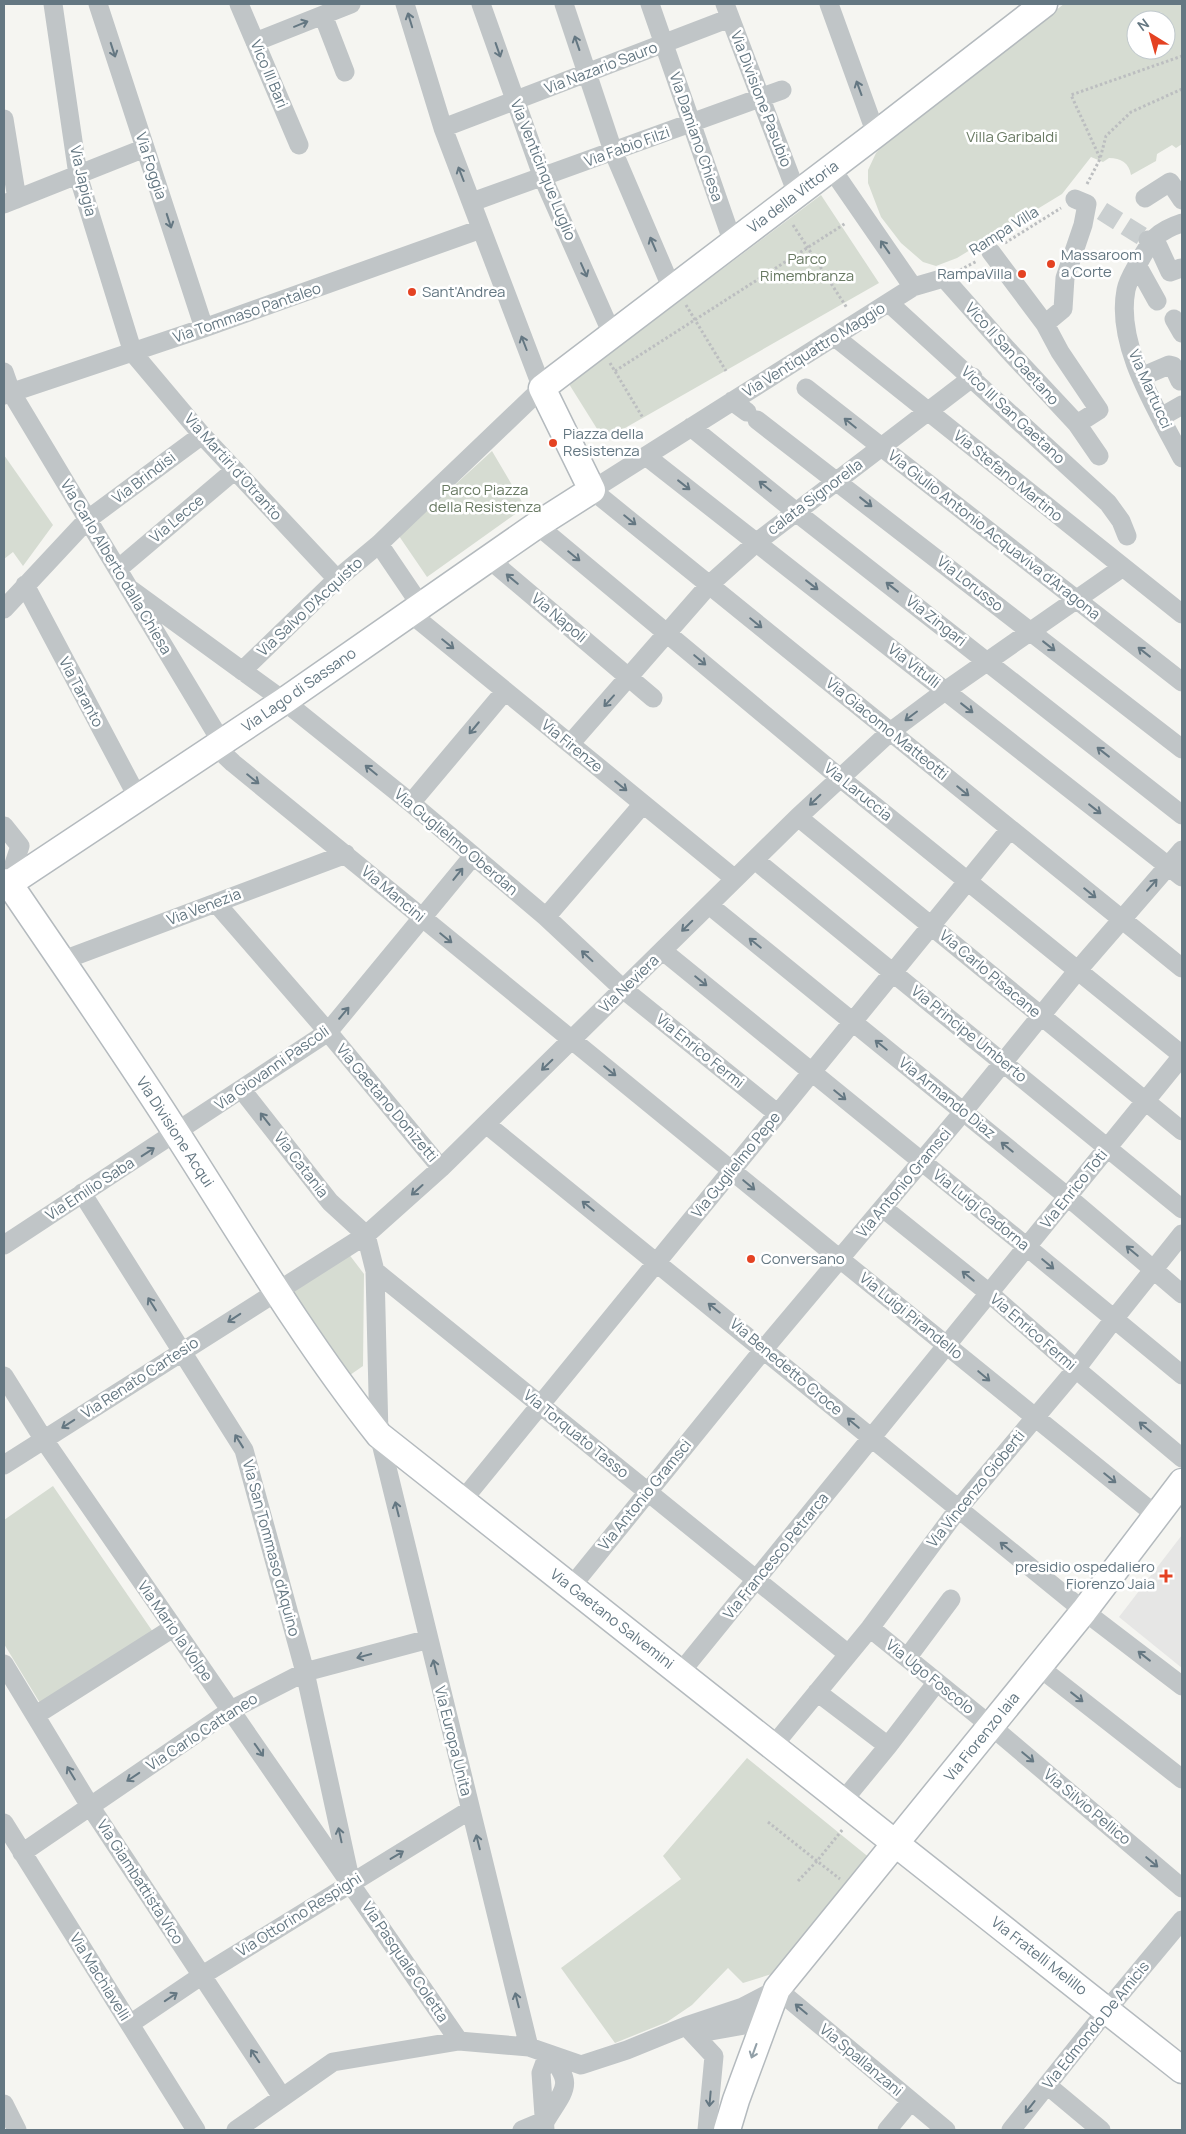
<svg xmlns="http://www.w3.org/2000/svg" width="1186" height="2134" viewBox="0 0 1186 2134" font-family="Manrope,sans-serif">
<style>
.built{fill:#e6e6e5}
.green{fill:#d6dcd2;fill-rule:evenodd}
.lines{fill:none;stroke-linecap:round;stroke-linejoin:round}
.street-tunnel{stroke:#cacfd0;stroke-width:19;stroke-dasharray:19 9;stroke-linecap:butt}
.secondary-casing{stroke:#b4babe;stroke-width:29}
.path{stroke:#bcbec0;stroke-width:3;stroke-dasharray:2.5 2.5;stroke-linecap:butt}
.street{stroke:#c0c5c7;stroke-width:19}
.secondary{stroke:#fff;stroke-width:26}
.oneway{stroke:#647782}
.oneway2{stroke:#92a0a8}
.poi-dot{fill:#e44222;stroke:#fff;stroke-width:2}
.labels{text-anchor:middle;stroke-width:5;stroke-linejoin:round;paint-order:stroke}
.street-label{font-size:15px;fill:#647782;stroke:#fff}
.park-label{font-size:15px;fill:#697a63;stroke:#fff}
.poi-label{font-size:15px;fill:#647782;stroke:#fff;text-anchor:start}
</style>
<rect width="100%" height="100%" fill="#f5f5f1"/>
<!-- built -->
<path class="built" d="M 1182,1535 L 1182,1668 L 1119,1617 Z"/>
<!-- green -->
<path class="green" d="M 1064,4 L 1182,4 L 1182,144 L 1176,148 L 1172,145 L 1157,154 L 1156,161 L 1131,175 C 1129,163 1121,158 1109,158 L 1103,162 L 1091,157 L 1062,194 L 957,258 L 936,266 L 923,262 L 901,243 L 881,217 L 868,183 L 868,170 L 876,153 L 896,131 ZM 1136,20 L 1166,20 L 1166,50 L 1136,50 Z
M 821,195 L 879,283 L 604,440 L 569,384 Z
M 492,451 L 525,507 L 427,577 L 399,536 Z
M 4,455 L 53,525 L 23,566 L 13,552 L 4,559 Z
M 348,1253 L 364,1274 L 363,1366 L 350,1375 L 290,1291 Z
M 53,1486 L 153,1632 L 40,1703 L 4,1644 L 4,1520 Z
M 747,1758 L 871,1859 L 775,1973 L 743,1983 L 728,1968 L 692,2005 L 667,2022 L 615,2043 L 561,1968 L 681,1879 L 663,1856 Z"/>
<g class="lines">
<!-- street-tunnel -->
<path class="street-tunnel" d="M 1102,211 L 1148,240"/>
<!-- secondary casing -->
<g class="secondary-casing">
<path id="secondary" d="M 8,882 C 65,966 123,1049 177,1134 C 243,1237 303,1339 379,1435 L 1182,2070
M 4,887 L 284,701 L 537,525 L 592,490 L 542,388 L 876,134 L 1044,4
M 727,2130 L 736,2100 L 777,1989 L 1084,1611 L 1182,1482"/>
</g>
<!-- path -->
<path class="path" d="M 1100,158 L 1071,95 L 1182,56
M 1087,184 L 1100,159 L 1106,136 L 1131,112 L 1182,89
M 793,225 L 847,308
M 1005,243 L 1061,208
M 960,270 L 977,261
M 686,305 L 726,371
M 610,363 L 643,418
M 615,371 L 846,223
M 768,1822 L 817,1861 L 843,1829
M 798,1881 L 817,1861 L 840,1879"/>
<!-- street -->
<path class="street" d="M 53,4 L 78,175 L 133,353 L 202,435 L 337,579
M 98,4 L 204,328
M 239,4 L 299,145
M 481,4 L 543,178 L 612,334
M 564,4 L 613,151 L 672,289
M 650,4 L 733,243
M 725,4 L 797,194
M 829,4 L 876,134
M 323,15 L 345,72
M 255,42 L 351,4
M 4,119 L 17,199
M 443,128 L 730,18
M 831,168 L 913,287
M 1145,198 L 1170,182 L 1182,200
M 472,202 L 782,90
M 4,204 L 145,148
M 1182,223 C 1157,231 1151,240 1139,262 C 1134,271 1128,280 1126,290 C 1115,346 1158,411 1182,458
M 1148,240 L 1158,246 L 1170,272 L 1181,268
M 991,252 L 1045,324 L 1060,352 L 1099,410 L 1077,424
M 1137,265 L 1157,301
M 889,303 L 1108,503 L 1121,521 L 1127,536
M 1174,319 L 1182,333
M 1045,324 L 1063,309 L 1065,278 L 1083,225 L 1087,204 L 1075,199
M 835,337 L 1182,614
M 4,372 L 11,392 L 222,743
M 1141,377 L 1169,365 L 1173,366 L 1180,381 L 1182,380
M 806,388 L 1182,682
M 4,395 L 204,328 L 481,229
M 732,401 L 747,412
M 1161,417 L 1182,405
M 757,420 L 1182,749
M 691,427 L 796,512 L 1182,815
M 646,456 L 1182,877
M 1099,456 L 1077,424 L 1007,349 L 944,278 L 913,287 L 592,490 L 1182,968
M 537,525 L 839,777 L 1182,1055
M 379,544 L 421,606
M 489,559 L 653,698
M 118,569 L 235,470
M 25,585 L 138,798
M 130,589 L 284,701 L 411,803 L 546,917 L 623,989 L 778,1114
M 4,609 L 87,520 L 202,435
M 410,613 L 735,879
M 242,671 L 337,579 L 379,544 L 542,388 L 443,128 L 405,4
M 570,744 L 709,585 L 757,542 L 973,377
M 216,747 L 233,763 L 840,1259 L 1157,1516
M 411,803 L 505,691
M 798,817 L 1182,1131
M 4,826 L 20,846 L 8,882 L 4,880
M 755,860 L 1182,1209
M 216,903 L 328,1032 L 441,1168
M 709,905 L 1068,1197 L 1182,1294
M 546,917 L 643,804
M 663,951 L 1027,1247 L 1182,1375
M 61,961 L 346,854
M 242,1090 L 330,1202 L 366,1235
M 486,1124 L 1084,1611 L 1182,1686
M 82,1193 L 244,1450 L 305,1672 L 349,1874
M 883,1208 L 989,1293 L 1076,1369 L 1182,1458
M 366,1235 L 375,1271 L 379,1435 L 529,2047
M 4,1245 L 328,1032 L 473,856
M 375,1271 L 848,1654
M 4,1376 L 44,1440 L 459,2041
M 4,1465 L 366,1235 L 441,1168 L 798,817 L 890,732 L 945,691 L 1123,567
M 462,1501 L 1010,829
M 571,1587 L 764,1349 L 963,1112 L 1078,970 L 1182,850
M 870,1628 L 991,1726 L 1182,1888
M 907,1658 L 951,1599
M 4,1664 L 90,1806 L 282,2097
M 1039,1667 L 1182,1779
M 680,1673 L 1182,1056
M 817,1692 L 888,1746 L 937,1682
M 36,1715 L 173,1628
M 773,1746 L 870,1628 L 959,1508 L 1076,1369 L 1114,1319 L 1182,1234
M 842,1802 L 888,1746
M 4,1823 L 196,2130
M 22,1853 L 231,1710 L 305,1672 L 429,1639
M 777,1989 L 946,2130
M 130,2024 L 201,1976 L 470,1810
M 686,2026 L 714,2056 L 707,2130
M 695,2028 L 711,2031 L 756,2023 L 765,2007
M 1047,2085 L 1101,2130
M 4,2104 L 17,2130
M 236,2130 L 333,2062 L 459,2041 L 529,2047 L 581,2065 L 627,2050 L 686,2026 L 743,2007 L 777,1989
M 522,2130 L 546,2120
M 545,2130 L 541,2073 L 548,2054 C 576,2084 564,2090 546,2120
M 887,2130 L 911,2101
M 1011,2130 L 1107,2010 L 1182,1920"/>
<!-- secondary -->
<use href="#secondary" class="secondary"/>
</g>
<!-- one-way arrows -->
<defs><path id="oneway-shaft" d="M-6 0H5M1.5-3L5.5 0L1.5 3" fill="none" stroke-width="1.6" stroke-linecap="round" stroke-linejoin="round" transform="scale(1.25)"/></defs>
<g class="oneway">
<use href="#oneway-shaft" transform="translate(410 20) rotate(-107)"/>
<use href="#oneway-shaft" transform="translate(301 24) rotate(-22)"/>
<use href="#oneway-shaft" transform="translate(577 43) rotate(-109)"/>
<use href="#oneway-shaft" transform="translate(113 50) rotate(72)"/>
<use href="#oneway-shaft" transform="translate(498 50) rotate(71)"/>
<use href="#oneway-shaft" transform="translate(859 88) rotate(-110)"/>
<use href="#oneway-shaft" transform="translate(461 174) rotate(-111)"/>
<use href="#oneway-shaft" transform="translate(169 221) rotate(72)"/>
<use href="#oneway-shaft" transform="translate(653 244) rotate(-113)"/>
<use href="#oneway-shaft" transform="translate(885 247) rotate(-125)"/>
<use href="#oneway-shaft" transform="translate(584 270) rotate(66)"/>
<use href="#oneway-shaft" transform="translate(524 343) rotate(-111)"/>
<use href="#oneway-shaft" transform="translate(850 423) rotate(-141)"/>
<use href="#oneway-shaft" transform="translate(684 485) rotate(38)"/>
<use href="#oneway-shaft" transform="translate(765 486) rotate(-141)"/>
<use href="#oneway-shaft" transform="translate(866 502) rotate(38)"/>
<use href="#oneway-shaft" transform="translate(630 520) rotate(39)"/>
<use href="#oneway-shaft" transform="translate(574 556) rotate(39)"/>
<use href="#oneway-shaft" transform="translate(512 579) rotate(-140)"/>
<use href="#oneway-shaft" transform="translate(812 585) rotate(38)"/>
<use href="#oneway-shaft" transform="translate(892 587) rotate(-142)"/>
<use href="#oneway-shaft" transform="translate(756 623) rotate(39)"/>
<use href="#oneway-shaft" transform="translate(448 644) rotate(39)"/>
<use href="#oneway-shaft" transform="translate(1049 646) rotate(38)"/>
<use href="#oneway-shaft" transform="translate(1144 652) rotate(-142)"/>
<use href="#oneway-shaft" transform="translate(700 660) rotate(40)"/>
<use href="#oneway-shaft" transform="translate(609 701) rotate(132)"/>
<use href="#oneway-shaft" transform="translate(967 708) rotate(38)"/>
<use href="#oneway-shaft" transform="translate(911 716) rotate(143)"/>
<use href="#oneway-shaft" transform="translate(474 728) rotate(130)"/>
<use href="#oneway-shaft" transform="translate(1103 752) rotate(-142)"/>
<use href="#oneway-shaft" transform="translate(371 770) rotate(-141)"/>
<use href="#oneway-shaft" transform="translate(253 779) rotate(39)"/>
<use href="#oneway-shaft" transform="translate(621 786) rotate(39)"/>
<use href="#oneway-shaft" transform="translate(963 791) rotate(39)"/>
<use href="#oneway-shaft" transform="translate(815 800) rotate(136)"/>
<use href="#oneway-shaft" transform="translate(1095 809) rotate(38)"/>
<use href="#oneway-shaft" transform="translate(458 874) rotate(-51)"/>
<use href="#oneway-shaft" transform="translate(1152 885) rotate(-49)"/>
<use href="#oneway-shaft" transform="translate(1090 893) rotate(39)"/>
<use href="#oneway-shaft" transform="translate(687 926) rotate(135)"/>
<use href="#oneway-shaft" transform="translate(446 938) rotate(39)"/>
<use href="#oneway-shaft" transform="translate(755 943) rotate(-141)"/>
<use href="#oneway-shaft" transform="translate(587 956) rotate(-137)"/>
<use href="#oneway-shaft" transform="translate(701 981) rotate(39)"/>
<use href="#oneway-shaft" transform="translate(344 1013) rotate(-50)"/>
<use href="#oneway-shaft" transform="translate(881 1045) rotate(-141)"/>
<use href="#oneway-shaft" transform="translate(547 1065) rotate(136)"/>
<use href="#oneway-shaft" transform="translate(610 1071) rotate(39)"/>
<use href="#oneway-shaft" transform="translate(840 1095) rotate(39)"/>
<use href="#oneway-shaft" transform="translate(265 1119) rotate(-128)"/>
<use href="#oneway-shaft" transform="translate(1007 1147) rotate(-141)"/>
<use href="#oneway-shaft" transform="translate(148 1152) rotate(-33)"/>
<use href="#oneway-shaft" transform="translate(749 1185) rotate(40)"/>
<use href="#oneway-shaft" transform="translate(417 1190) rotate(138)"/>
<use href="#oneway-shaft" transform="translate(588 1206) rotate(-141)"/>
<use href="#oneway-shaft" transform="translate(1132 1251) rotate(-140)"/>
<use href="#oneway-shaft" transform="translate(1048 1264) rotate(40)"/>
<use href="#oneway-shaft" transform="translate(968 1276) rotate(-141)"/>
<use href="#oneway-shaft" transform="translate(152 1304) rotate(-122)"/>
<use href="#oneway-shaft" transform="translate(714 1308) rotate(-141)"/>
<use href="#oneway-shaft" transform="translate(234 1318) rotate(147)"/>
<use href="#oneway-shaft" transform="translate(984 1376) rotate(40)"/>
<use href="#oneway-shaft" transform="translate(853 1423) rotate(-140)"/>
<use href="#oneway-shaft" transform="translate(68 1424) rotate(147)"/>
<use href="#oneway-shaft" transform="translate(1145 1427) rotate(-140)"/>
<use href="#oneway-shaft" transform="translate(239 1441) rotate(-122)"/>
<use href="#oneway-shaft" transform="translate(1110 1478) rotate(39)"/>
<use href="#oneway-shaft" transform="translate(397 1509) rotate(-104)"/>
<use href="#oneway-shaft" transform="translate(1006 1547) rotate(-141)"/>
<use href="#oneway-shaft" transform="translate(364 1656) rotate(165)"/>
<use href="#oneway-shaft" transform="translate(1144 1656) rotate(-142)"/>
<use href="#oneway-shaft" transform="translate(435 1667) rotate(-104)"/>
<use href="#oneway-shaft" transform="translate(1077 1697) rotate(38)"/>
<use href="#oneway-shaft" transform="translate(259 1750) rotate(55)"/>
<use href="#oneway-shaft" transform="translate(1028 1757) rotate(40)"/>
<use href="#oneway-shaft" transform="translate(71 1773) rotate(-121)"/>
<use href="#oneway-shaft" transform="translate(133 1777) rotate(146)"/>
<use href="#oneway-shaft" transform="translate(340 1835) rotate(-102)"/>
<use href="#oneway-shaft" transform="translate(478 1842) rotate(-104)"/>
<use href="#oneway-shaft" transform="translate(397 1855) rotate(-31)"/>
<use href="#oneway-shaft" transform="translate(1152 1862) rotate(40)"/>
<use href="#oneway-shaft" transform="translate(171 1997) rotate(-34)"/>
<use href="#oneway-shaft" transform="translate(517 2000) rotate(-104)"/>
<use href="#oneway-shaft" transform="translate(801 2009) rotate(-140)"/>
<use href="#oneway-shaft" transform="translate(255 2056) rotate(-124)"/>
<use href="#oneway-shaft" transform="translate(710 2099) rotate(95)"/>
<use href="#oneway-shaft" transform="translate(1030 2107) rotate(128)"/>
</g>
<use class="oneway2" href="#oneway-shaft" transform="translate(754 2051) rotate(110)"/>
<!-- markers -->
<g class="poi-dot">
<circle cx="1051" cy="264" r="5"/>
<circle cx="1022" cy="274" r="5"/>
<circle cx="412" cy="292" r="5"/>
<circle cx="553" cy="443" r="5"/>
<circle cx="751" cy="1259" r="5"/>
<path d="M1163.5 1568.5h5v5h5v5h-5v5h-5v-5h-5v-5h5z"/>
</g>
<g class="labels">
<!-- street labels -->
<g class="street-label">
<text transform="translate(601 68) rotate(-21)" y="5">Via Nazario Sauro</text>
<text transform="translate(269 74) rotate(67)" y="5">Vico III Bari</text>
<text transform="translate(761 99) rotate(69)" y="5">Via Divisione Pasubio</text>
<text transform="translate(696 137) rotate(71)" y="5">Via Damiano Chiesa</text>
<text transform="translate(627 147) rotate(-20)" y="5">Via Fabio Filzi</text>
<text transform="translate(151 166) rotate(72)" y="5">Via Foggia</text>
<text transform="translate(543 170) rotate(68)" y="5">Via Venticinque Luglio</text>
<text transform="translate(83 181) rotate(77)" y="5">Via Japigia</text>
<text transform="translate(793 197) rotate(-37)" y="5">Via della Vittoria</text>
<text transform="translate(1004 231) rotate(-32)" y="5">Rampa Villa</text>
<text transform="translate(247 313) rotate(-19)" y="5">Via Tommaso Pantaleo</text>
<text transform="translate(814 350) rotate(-32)" y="5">Via Ventiquattro Maggio</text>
<text transform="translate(1012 354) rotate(48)" y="5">Vico II San Gaetano</text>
<text transform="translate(1150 389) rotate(66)" y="5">Via Martucci</text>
<text transform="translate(1013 415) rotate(43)" y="5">Vico III San Gaetano</text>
<text transform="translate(233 467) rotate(48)" y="5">Via Martiri d'Otranto</text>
<text transform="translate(1008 476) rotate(39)" y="5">Via Stefano Martino</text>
<text transform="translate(144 478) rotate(-37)" y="5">Via Brindisi</text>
<text transform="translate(815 497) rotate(-37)" y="5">calata Signorella</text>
<text transform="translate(177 519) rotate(-40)" y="5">Via Lecce</text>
<text transform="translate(994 535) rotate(38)" y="5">Via Giulio Antonio Acquaviva d'Aragona</text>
<text transform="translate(116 567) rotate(59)" y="5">Via Carlo Alberto dalla Chiesa</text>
<text transform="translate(970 584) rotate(38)" y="5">Via Lorusso</text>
<text transform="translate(310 607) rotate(-43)" y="5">Via Salvo D'Acquisto</text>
<text transform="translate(559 618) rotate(40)" y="5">Via Napoli</text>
<text transform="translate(936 621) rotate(38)" y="5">Via Zingari</text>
<text transform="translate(914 666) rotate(38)" y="5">Via Vitulli</text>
<text transform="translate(299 690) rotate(-35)" y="5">Via Lago di Sassano</text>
<text transform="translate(81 692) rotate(62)" y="5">Via Taranto</text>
<text transform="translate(887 729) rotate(39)" y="5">Via Giacomo Matteotti</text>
<text transform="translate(572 746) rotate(39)" y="5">Via Firenze</text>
<text transform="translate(858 792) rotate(39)" y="5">Via Laruccia</text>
<text transform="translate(456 842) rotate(40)" y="5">Via Guglielmo Oberdan</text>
<text transform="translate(393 894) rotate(40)" y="5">Via Mancini</text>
<text transform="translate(204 907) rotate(-21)" y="5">Via Venezia</text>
<text transform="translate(990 974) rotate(40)" y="5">Via Carlo Pisacane</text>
<text transform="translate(629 984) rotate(-44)" y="5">Via Neviera</text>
<text transform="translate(969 1034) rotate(39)" y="5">Via Principe Umberto</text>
<text transform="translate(700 1051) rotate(39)" y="5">Via Enrico Fermi</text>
<text transform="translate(272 1068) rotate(-35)" y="5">Via Giovanni Pascoli</text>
<text transform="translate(947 1098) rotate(39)" y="5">Via Armando Diaz</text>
<text transform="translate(387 1103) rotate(50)" y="5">Via Gaetano Donizetti</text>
<text transform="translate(175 1132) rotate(57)" y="5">Via Divisione Acqui</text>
<text transform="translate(301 1165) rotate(52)" y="5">Via Catania</text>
<text transform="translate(736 1165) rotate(-51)" y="5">Via Guglielmo Pepe</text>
<text transform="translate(904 1183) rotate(-50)" y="5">Via Antonio Gramsci</text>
<text transform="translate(90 1189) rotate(-33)" y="5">Via Emilio Saba</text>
<text transform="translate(1074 1189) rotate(-51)" y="5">Via Enrico Toti</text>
<text transform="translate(981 1210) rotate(39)" y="5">Via Luigi Cadorna</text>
<text transform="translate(911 1316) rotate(39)" y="5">Via Luigi Pirandello</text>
<text transform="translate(1033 1332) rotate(41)" y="5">Via Enrico Fermi</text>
<text transform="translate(786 1367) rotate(40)" y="5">Via Benedetto Croce</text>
<text transform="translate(140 1378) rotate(-33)" y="5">Via Renato Cartesio</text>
<text transform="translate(576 1434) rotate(39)" y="5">Via Torquato Tasso</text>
<text transform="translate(976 1489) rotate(-51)" y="5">Via Vincenzo Gioberti</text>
<text transform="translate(645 1495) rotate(-51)" y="5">Via Antonio Gramsci</text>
<text transform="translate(271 1548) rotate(75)" y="5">Via San Tommaso d'Aquino</text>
<text transform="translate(776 1556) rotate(-51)" y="5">Via Francesco Petrarca</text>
<text transform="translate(612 1619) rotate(38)" y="5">Via Gaetano Salvemini</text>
<text transform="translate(175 1631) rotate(55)" y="5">Via Mario la Volpe</text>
<text transform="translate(930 1677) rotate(39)" y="5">Via Ugo Foscolo</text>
<text transform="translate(202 1732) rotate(-33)" y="5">Via Carlo Cattaneo</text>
<text transform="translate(982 1737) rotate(-51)" y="5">Via Fiorenzo Iaia</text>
<text transform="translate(453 1741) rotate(76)" y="5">Via Europa Unita</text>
<text transform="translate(1087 1807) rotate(40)" y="5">Via Silvio Pellico</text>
<text transform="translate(140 1882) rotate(57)" y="5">Via Giambattista Vico</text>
<text transform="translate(299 1915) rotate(-32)" y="5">Via Ottorino Respighi</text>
<text transform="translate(1039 1956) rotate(38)" y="5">Via Fratelli Melillo</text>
<text transform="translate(405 1962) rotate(56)" y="5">Via Pasquale Coletta</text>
<text transform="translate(100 1977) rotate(58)" y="5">Via Machiavelli</text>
<text transform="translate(1096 2025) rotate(-51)" y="5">Via Edmondo De Amicis</text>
<text transform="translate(861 2060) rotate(40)" y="5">Via Spallanzani</text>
</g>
<!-- park labels -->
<g class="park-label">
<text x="1012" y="142">Villa Garibaldi</text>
<text x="807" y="264">Parco<tspan x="807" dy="17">Rimembranza</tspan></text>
<text x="485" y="495">Parco Piazza<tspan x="485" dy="17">della Resistenza</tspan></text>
</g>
<!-- poi labels -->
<g class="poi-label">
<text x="1061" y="260">Massaroom<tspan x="1061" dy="17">a Corte</tspan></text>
<text x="1012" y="279" text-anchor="end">RampaVilla</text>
<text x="422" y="297">Sant'Andrea</text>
<text x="563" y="439">Piazza della<tspan x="563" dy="17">Resistenza</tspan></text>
<text x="761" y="1264">Conversano</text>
<text x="1155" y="1572" text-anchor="end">presidio ospedaliero<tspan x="1155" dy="17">Fiorenzo Jaia</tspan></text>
</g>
</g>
<!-- border -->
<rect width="1186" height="2134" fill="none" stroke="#647782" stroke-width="10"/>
<!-- north arrow -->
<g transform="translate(1151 35) rotate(323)"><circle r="24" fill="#ffffff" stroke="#c1c9cd"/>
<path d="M0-4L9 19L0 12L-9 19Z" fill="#e44222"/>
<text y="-8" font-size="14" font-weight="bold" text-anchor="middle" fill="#647782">N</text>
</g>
</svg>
